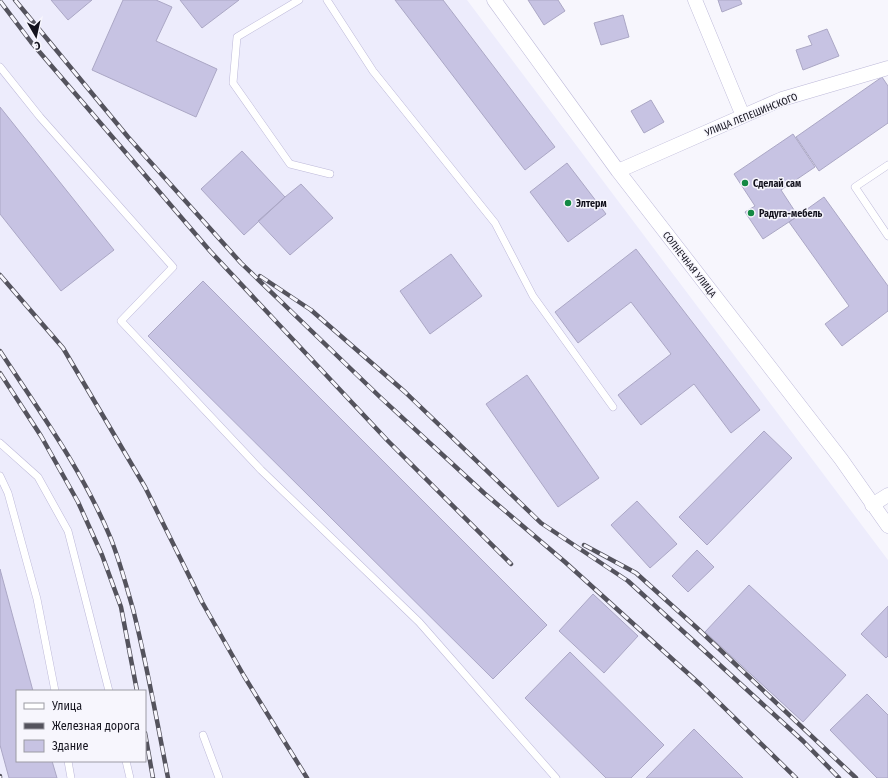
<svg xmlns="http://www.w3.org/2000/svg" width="888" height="778" viewBox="0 0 888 778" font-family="'Fira Sans Condensed',sans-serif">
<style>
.built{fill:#edecfc;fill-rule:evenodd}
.building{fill:#c7c3e3;stroke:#aba7c5}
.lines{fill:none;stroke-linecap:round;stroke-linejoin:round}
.service-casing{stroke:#bdb9d9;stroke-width:8}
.minor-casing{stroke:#bdb9d9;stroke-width:15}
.service{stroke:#fff;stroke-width:7}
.minor{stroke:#fff;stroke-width:14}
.rail-casing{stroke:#54535d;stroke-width:4.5}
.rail{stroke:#f7f6fd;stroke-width:3;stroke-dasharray:9;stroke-linecap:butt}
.poi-dot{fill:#138943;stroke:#f7f6fd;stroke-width:1.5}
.labels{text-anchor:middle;stroke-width:3;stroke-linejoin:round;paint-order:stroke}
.street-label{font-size:10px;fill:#14131e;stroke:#f7f6fd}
.poi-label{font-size:10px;font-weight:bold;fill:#14131e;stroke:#f7f6fd;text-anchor:start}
</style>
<rect width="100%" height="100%" fill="#f7f6fd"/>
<!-- built -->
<path class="built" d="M 0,0 L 467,0 L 888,560 L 888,778 L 0,778 ZM 17,691 L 145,691 L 145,761 L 17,761 Z"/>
<!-- building -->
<path class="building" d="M 51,0 L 92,0 L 68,20 Z
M 123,0 L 156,0 L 172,7 L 156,41 L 217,69 L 196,117 L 92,70 Z
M 180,0 L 239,0 L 202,28 Z
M 395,0 L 443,0 L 555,147 L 525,170 Z
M 528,0 L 558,0 L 565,11 L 544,25 Z
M 718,0 L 740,0 L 742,4 L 722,12 Z
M 623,15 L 629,37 L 601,45 L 594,23 Z
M 827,29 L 839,56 L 803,70 L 796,50 L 812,45 L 808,36 Z
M 882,77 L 888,86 L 888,123 L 819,171 L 796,137 Z
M 651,100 L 664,122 L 644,133 L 631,111 Z
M 0,107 L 114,250 L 61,291 L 0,214 Z
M 793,134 L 815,167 L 781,190 L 798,216 L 763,239 L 745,212 L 755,206 L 734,174 Z
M 242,151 L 285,197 L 244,235 L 201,189 Z
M 567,163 L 606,214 L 568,242 L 530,192 Z
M 301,184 L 333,218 L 290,255 L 258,221 L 285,197 Z
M 824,197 L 888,286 L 888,311 L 842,346 L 825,324 L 849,306 L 789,222 Z
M 636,249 L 760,410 L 731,433 L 694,384 L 641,425 L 618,395 L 671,354 L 631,302 L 578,343 L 555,312 Z
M 451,254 L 482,296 L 430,334 L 400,291 Z
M 203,281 L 547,625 L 493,679 L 148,336 Z
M 527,375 L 599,478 L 558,507 L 486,404 Z
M 764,431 L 792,458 L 707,545 L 679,517 Z
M 637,501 L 677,544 L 650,568 L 611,525 Z
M 697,550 L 714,567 L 688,592 L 672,576 Z
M 0,569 L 33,691 L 17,691 L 17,761 L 52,761 L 57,778 L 9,778 L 0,745 Z
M 749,585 L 846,675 L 803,722 L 705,632 Z
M 593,594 L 638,636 L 604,673 L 559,631 Z
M 888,606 L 888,656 L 886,658 L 861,634 Z
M 570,652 L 664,745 L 631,778 L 606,778 L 525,698 Z
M 867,694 L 888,715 L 888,778 L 877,778 L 830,730 Z
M 694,729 L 743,778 L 646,778 Z"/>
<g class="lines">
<!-- service casing -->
<g class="service-casing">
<path id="service" d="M 299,0 L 237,37 L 233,83 L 290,164 L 330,174
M 327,0 L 373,71 L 495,223 L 533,296 L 613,407
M 0,67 L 40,117 L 173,267 L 121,321 L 261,470 L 419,622 L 556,778
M 888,165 L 855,187 L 888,236
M 0,443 L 38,477 L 68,531 L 109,691
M 0,476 L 8,493 L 37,599 L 55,691
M 203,735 L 219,778
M 68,761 L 71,778
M 126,761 L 130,778"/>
</g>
<!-- minor casing -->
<g class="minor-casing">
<path id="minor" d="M 494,0 L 618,171 L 841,459 L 888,526
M 695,0 L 743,116
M 618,171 L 782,99 L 888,68
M 872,505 L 888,495"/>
</g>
<!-- service -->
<use href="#service" class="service"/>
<!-- minor -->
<use href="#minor" class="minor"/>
<!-- rail casing -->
<g class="rail-casing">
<path id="rail" d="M 15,0 L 128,137 L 241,263 L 380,397 L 484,493 L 565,562 L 702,686 L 796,778
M 0,1 L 31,42 L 210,251 L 387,440 L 511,564
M 0,275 L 63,348 L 145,487 L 202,602 L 244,676 L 307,778
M 260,276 L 311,310 L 405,392 L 541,523 L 628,581 L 803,741 L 839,778
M 0,351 C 40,412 83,471 111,539 C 120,562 126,585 133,609 C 147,665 157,721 168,778
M 0,373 L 41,436 L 78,502 L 102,555 L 121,607 L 137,691
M 584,545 L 636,573 L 697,628 L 856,778
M 145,733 L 153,778
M 0,776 L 0,778"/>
</g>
<!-- rail -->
<use href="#rail" class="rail"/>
</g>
<!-- markers -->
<g class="poi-dot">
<circle cx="745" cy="183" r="4"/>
<circle cx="568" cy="203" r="4"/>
<circle cx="751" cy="213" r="4"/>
</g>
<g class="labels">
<!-- street labels -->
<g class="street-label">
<text transform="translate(751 114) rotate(-22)" y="4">УЛИЦА ЛЕПЕШИНСКОГО</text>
<text transform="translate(690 264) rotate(52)" y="4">СОЛНЕЧНАЯ УЛИЦА</text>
</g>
<!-- poi labels -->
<g class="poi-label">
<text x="753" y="187">Сделай сам</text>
<text x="576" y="207">Элтерм</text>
<text x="759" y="217">Радуга-мебель</text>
</g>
</g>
<!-- legend -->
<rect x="16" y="690" width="130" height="72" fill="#f7f6fd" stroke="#9c9ba4"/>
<rect x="24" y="703" width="20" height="6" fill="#ffffff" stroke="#9c9ba4"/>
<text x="52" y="710" font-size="12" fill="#14131e">Улица</text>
<rect x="24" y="723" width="20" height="6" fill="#54535d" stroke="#9c9ba4"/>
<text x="52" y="730" font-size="12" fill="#14131e">Железная дорога</text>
<rect x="24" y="740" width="20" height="12" fill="#c7c3e3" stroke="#9c9ba4"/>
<text x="52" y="750" font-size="12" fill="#14131e">Здание</text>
<!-- north arrow -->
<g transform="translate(36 36) rotate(171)" stroke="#f7f6fd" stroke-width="3" paint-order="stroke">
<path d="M0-3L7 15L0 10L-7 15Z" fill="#14131e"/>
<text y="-6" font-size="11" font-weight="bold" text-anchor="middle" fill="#14131e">С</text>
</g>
</svg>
